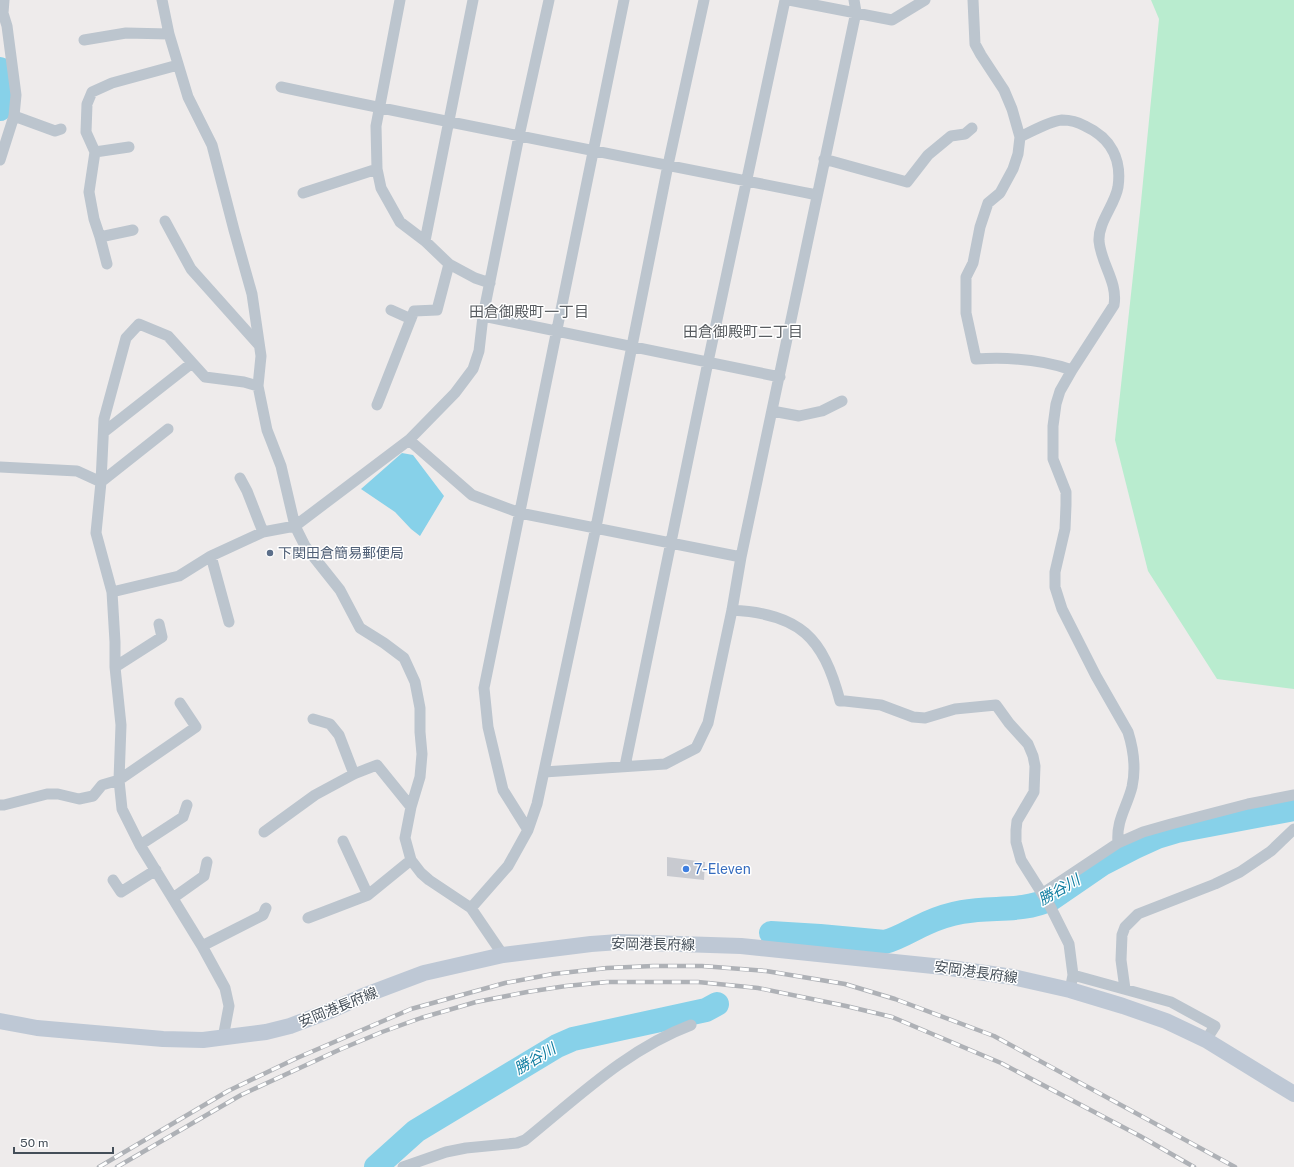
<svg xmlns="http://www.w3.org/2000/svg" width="1294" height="1167" viewBox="0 0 1294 1167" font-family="'Public Sans','Noto Sans JP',sans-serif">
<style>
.green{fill:#b9eccf}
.water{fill:#87d1e9}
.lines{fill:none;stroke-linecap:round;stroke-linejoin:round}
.river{stroke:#87d1e9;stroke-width:24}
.building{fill:#c8cad0}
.minor{stroke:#bcc5ce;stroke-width:11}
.secondary{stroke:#bec8d5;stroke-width:16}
.rail-casing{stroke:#aeb1b6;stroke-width:4.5}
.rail{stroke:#fff;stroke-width:3;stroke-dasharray:9;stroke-linecap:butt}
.service-dot{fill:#5c6f8a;stroke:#fff;stroke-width:1.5}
.shop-dot{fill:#3f7fe0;stroke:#fff;stroke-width:1.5}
.labels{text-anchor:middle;stroke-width:3;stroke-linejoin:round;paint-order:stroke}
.service-label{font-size:14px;fill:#4e5e75;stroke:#fff;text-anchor:start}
.shop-label{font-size:14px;fill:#366cbe;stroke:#fff;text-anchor:start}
.street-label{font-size:14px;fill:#444e58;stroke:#fff}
.neighbourhood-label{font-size:15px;fill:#585c60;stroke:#fff}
.water-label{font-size:15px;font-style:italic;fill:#0f7da0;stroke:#fff}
</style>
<rect width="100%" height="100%" fill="#eeebeb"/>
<!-- green -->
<path class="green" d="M 1151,0 L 1294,0 L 1294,689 L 1217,679 L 1148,571 L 1115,440 L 1140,212 L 1159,19 Z"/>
<!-- water -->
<path class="water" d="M 402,453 L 413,455 L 444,496 L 420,536 L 411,529 L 395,512 L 361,489 Z"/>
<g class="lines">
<!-- river -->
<path class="river" d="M 0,69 C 4,83 3,96 0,109
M 771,933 L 820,936 L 885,942 C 900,938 913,929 927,923 C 938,918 951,914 962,912 C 994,906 1020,913 1051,899 L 1102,864 L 1135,847 L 1157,837 L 1177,831 L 1294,809
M 376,1167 L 416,1131 L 557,1046 L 573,1039 L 706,1010 L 717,1004"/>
</g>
<!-- building -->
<path class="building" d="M 667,857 L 705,862 L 704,880 L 667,876 Z"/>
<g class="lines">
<!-- minor -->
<path class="minor" d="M 162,0 L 169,34 L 188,97 L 212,145 L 234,230 L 252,294 L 261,356 L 258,386 L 267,430 L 281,466 L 295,526 L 305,546 L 340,590 L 360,628 L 384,643 L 404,658 L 415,682 L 420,708 L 420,732 L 422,754 L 420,777 L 411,807 L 405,838 L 411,860 L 421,873 L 429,880 L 471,908 L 503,955
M 400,0 L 376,126 L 377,169 L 381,188 L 400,222 L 425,241 L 449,264 L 475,278 L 490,283
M 789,0 L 892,20 L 925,0
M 973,0 L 975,44 L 981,55 L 1004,90 L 1012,109 L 1020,137 L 1018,154 L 1013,169 L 1000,193 L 988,203 L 980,227 L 973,263 L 966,277 L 966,313 L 976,359 C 1009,357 1041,359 1072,370
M 84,40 L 126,33 L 169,34
M 281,87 C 459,125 638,159 817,195
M 14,116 L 55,131 L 61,129
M 1020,137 C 1031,132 1049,121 1062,120 C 1070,120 1078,122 1085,126 C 1111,138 1122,159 1118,187 C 1115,205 1098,222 1099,241 C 1101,264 1118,282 1114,305 L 1072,370 L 1060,391 L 1056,404 L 1053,426 L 1053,459 L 1066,492 L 1066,505 L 1065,529 L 1055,572 L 1055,587 L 1062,609 L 1096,676 L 1128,732 C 1133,748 1136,769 1132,787 C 1127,807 1116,820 1118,843
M 95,152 L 129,147
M 824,159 L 907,182 L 928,155 L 951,136 L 965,134 L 972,128
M 0,160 L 14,116 L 16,95 L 7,26 L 3,13 L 4,0
M 303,193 L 377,169
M 165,221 L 191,269 L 259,345
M 100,237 L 133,230
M 425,241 L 473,0
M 107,264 L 100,237 L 94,219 L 89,192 L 95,152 L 86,132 L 87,104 L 92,92 L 112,83 L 178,65
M 391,310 L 411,319
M 483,316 L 780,377
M 377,405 L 414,311 L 437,310 L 449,264
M 772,411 L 799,416 L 822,411 L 842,401
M 104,432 L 192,363
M 409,440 L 472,495 L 520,513 L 741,557
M 0,467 L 77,471 L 101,482 L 96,533 L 112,592 L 115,642 L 115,667 L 121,725 L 119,780 L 122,809 L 140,845 L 202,946 L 225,988 L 229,1006 L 223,1038
M 240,478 L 247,491 L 263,532
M 101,482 L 104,419 L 126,338 L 139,324 L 168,336 L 205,377 L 244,382 L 258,386
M 101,482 L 168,429
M 211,556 L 229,622
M 112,592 L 179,576 L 211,556 L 263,532 L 295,526 L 409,440 L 455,393 L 473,369 L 479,351 L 483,316 L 519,136 L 549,0
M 732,610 C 800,614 823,637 840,701 L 845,701 L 881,705 L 913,717 L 925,718 L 955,709 L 996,705 L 1009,723 L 1028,744 L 1033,756 L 1035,766 L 1034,792 L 1017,821 L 1016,830 L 1016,842 L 1021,860 L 1050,906 L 1069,944 L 1073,975 L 1070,990
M 115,667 L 162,637 L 159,624
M 313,719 L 330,724 L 339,735 L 354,774
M 625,766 L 708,362 L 785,0
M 544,772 L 665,764 L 696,748 L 708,723 L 732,610 L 741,557 L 856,12 L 854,0
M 0,805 L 4,805 L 47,794 L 58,794 L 79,799 L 93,796 L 102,785 L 119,780 L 196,727 L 180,703
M 528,830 L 503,790 L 488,727 L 484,688 L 624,0
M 264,832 L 315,795 L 354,774 L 377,765 L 411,807
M 343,841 L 368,895
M 140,845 L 183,817 L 187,805
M 113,880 L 121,892 L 156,870
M 1043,893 L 1118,843 L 1143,832 L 1171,824 L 1248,804 L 1294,795
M 173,898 L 204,876 L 207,862
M 471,908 L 508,866 L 528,830 L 537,804 L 596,527 L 668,165 L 704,0
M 308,918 L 368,895 L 411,860
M 202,946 L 263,915 L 266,908
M 1073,975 L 1171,1002 L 1215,1026 L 1206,1040
M 1125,989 L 1121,960 L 1122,935 L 1125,927 L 1138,914 L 1215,884 L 1240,872 L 1271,851 L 1294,829
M 403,1167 L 446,1152 L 466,1148 L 517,1143 L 525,1140 C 577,1098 627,1049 691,1025"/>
<!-- secondary -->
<path class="secondary" d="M 0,1021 L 37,1028 L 163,1039 L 203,1040 L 266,1032 L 290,1026 L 332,1010 L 363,996 L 424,973 L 503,955 L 591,944 L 619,942 L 741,946 L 943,967 L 1013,977 L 1070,990 L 1123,1006 L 1166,1021 L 1206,1040 L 1294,1094"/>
<!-- rail casing -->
<g class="rail-casing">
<path id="rail" d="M 99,1167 L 228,1091 L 297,1058 L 411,1009 L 505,983 L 553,974 L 607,968 L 653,966 L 702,966 L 766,971 L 845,984 L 895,999 L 994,1036 L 1235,1167
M 117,1167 L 241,1095 L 341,1049 L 382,1032 L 421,1018 L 476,1002 L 527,992 L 566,986 L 607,982 L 698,982 L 758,988 L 846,1006 L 892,1017 L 1001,1063 L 1140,1136 L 1194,1167"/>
</g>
<!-- rail -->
<use href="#rail" class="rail"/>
</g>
<!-- markers -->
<circle class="service-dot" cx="270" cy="553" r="4"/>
<circle class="shop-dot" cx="686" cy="869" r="4"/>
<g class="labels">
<!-- service labels -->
<g class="service-label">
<text x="278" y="558">下関田倉簡易郵便局</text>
</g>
<!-- shop labels -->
<g class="shop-label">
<text x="694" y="874">7-Eleven</text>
</g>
<!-- street labels -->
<g class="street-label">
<text transform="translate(653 944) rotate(1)" y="5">安岡港長府線</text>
<text transform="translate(976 972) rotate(8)" y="5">安岡港長府線</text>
<text transform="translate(338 1007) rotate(-22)" y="5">安岡港長府線</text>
</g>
<!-- neighbourhood labels -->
<g class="neighbourhood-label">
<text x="529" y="317">田倉御殿町一丁目</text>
<text x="743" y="337">田倉御殿町二丁目</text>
</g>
<!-- water labels -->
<g class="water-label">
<text transform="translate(1059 890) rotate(-30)" y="5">勝谷川</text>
<text transform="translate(535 1059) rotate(-31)" y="5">勝谷川</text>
</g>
</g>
<!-- scale -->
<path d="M14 1147v6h99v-6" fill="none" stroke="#444e58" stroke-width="2"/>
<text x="20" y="1147" font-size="12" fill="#444e58" stroke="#ffffff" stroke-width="3" paint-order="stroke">50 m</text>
</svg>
